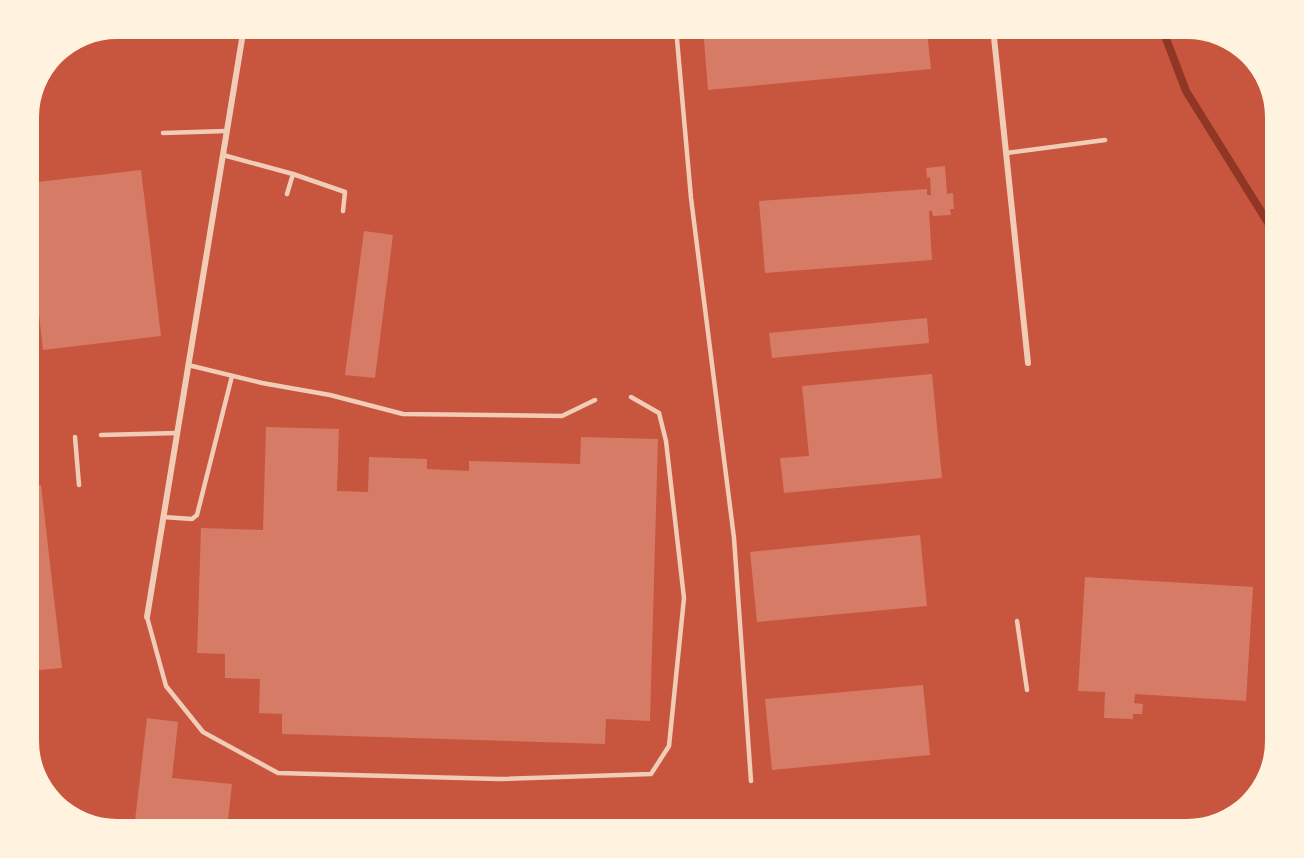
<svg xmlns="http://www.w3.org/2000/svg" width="1304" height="858" viewBox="0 0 1304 858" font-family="'Noto Sans',sans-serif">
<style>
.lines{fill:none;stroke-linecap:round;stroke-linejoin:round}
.stream{stroke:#8f3625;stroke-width:8}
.building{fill:#d67c66}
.service{stroke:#f1ccb7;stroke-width:4.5}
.minor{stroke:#f1ccb7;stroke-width:6}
</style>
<rect width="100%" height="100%" fill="#c8553d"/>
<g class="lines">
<!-- stream -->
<path class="stream" d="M 1162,28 L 1186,91 L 1275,234"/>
</g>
<!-- building -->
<path class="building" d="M 703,28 L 912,28 L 912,32 L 927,31 L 931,69 L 708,90 Z
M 945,166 L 947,194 L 953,193 L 954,209 L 950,209 L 951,215 L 933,216 L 932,211 L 929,211 L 932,260 L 765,273 L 759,201 L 927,189 L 927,195 L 931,195 L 930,177 L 927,178 L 926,168 Z
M 141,170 L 161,336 L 43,350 L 29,228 L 29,183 Z
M 364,231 L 393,235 L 375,378 L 345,375 Z
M 927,318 L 929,343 L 772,358 L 769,333 Z
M 932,374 L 942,478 L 784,493 L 780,458 L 809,456 L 802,386 Z
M 266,427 L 339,429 L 337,491 L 368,492 L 369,457 L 427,459 L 427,469 L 469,471 L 469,461 L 580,464 L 581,437 L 658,439 L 650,721 L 606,719 L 605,744 L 282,734 L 282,714 L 259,713 L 260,679 L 225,678 L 225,654 L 197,653 L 201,528 L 263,530 Z
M 41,485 L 62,668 L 29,671 L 29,486 Z
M 920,535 L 927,606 L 757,622 L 750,552 Z
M 1085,577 L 1253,587 L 1246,701 L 1135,694 L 1134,703 L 1143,704 L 1142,714 L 1133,714 L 1133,719 L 1104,718 L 1105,692 L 1078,691 Z
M 923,685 L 930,755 L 772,770 L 765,699 Z
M 147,718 L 178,722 L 172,778 L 232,784 L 227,829 L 134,829 Z"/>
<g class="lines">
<!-- service -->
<path class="service" d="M 676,28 L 691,198 L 734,538 L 751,781
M 163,133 L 226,131
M 1006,153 L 1105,140
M 223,155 L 293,174 L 287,194
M 293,174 L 345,192 L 343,211
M 188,365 L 262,383 L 330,395 L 403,414 L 562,416 L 595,400
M 101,435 L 177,433
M 75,437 L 79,485
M 163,517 L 192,519 L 197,515 L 232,376
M 147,617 L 166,686 L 203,732 L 278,773 L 499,779 L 651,774 L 669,746 L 684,598 L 666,441 L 659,413 L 631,397
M 1017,621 L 1027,690"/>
<!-- minor -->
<path class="minor" d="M 993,28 L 1028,363
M 147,617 L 242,39 L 240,28"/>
</g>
<!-- crop -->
<path d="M0 0H1304V858H0ZM117 39H1187A78 78 0 0 1 1265 117V741A78 78 0 0 1 1187 819H117A78 78 0 0 1 39 741V117A78 78 0 0 1 117 39Z" fill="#fff3e0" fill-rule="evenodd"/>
</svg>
